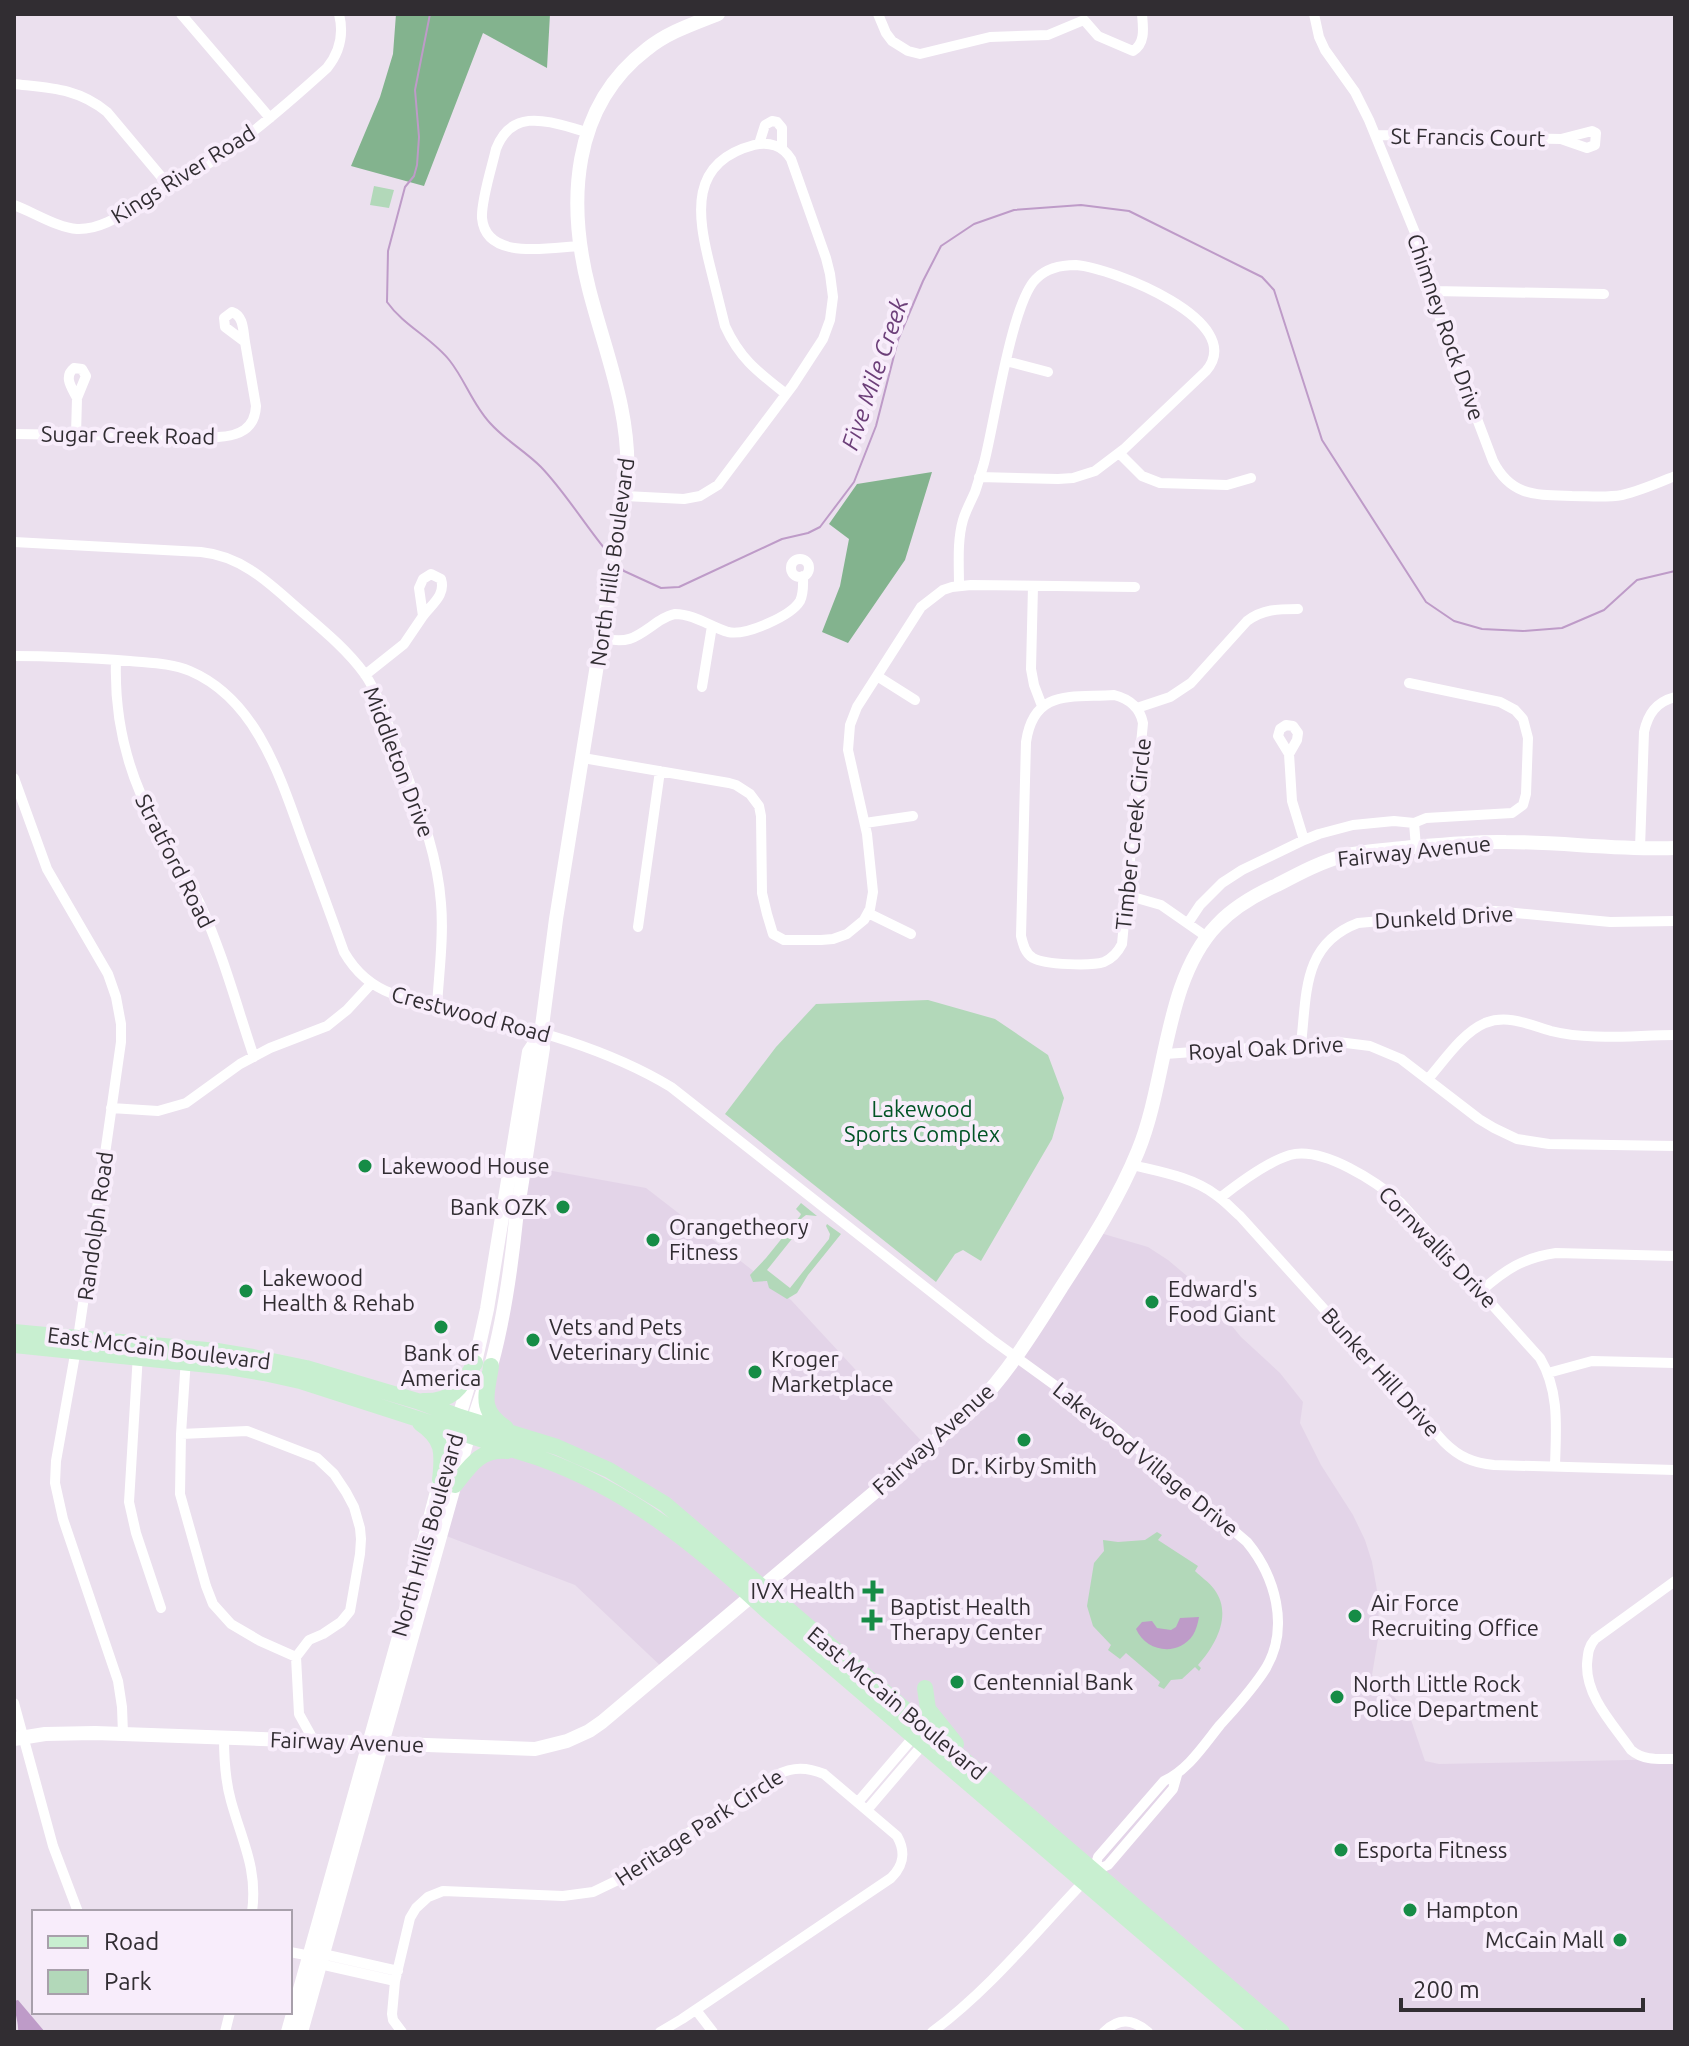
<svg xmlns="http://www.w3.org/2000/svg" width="1689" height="2046" viewBox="0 0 1689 2046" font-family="Ubuntu,sans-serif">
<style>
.built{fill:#e3d4e8}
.green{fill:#b2d8b9}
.forest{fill:#83b38e}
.water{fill:#be9bc8}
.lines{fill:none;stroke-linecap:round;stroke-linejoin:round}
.stream{stroke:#be9bc8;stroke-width:2}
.street{stroke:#fff;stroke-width:10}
.secondary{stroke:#fff;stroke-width:14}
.primary{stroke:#c8efd0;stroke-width:16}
.poi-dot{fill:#168c46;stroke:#f8edfb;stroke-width:3}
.labels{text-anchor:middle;stroke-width:8;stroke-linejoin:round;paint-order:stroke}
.street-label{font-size:22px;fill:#312d32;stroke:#f8edfb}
.park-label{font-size:22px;fill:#025426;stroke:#f8edfb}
.poi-label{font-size:22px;fill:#312d32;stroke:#f8edfb;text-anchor:start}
.water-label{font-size:24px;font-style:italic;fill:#6c3f79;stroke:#f8edfb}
</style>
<rect width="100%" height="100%" fill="#ebe0ee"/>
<!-- built -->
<path class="built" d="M 525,1166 L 646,1188 L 791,1300 L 927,1447 L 980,1402 L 1097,1232 L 1148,1247 L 1168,1260 L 1199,1286 L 1241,1337 L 1280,1373 L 1303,1402 L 1300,1423 L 1321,1465 L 1353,1515 L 1365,1540 L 1372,1562 L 1378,1596 L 1379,1633 L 1372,1675 L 1408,1711 L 1425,1761 L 1439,1764 L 1675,1759 L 1675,2032 L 1282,2032 L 628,1481 L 521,1437 L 486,1399 Z
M 500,1451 L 612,1490 L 751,1596 L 665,1670 L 575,1585 L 441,1534 L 455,1485 Z"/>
<!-- green -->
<path class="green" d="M 374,186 L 394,190 L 389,208 L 370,205 Z
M 928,1000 L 995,1019 L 1048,1055 L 1064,1098 L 1052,1139 L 981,1261 L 963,1250 L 955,1254 L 936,1282 L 725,1114 L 776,1047 L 816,1004 Z
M 801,1203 L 817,1216 L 806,1215 L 802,1218 L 796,1225 L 795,1235 L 767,1270 L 790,1288 L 829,1239 L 830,1234 L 826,1226 L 827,1224 L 841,1234 L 808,1275 L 797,1293 L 787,1299 L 769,1288 L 767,1281 L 753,1282 L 750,1275 L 766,1258 L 800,1216 L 801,1214 L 796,1209 Z
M 1157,1532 L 1162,1535 L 1158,1540 L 1198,1566 L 1195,1571 C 1201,1577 1209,1582 1214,1589 C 1233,1614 1216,1645 1198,1665 L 1201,1668 L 1199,1671 L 1195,1667 L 1182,1679 L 1171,1680 L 1164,1689 L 1158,1686 L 1160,1682 L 1126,1653 L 1120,1659 L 1108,1650 L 1111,1645 L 1093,1626 L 1087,1606 L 1094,1563 L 1104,1551 L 1103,1540 L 1118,1542 L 1145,1540 Z"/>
<!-- forest -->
<path class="forest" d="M 396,14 L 550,14 L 547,68 L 483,33 L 424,186 L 351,166 L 380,97 L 393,54 Z
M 932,472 L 905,560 L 848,643 L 822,632 L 840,586 L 849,539 L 829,524 L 857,484 Z"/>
<!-- water -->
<path class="water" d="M 1199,1617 C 1198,1623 1196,1630 1193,1635 C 1178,1657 1146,1652 1136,1629 L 1142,1622 L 1152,1621 L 1157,1628 L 1171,1630 L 1176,1627 L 1180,1618 Z
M 18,2000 L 45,2032 L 18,2032 C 19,2022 14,2012 14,2001 Z"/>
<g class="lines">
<!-- stream -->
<path class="stream" d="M 430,14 L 415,90 L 419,137 L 417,165 L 414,176 L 405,187 L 388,251 L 387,302 C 404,326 432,338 450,361 C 465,380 473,405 490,423 C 505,440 525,451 541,467 C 566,493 586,527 609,554
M 619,565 L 624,571 L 661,588 L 679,587 L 782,539 L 808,533 L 820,527 L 854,482 L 876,426 L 898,340 L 923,281 L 941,246 L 974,224 L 1014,210 L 1081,205 L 1129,211 L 1262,277 L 1274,290 L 1322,440 L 1426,602 L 1454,621 L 1482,629 L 1523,631 L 1562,628 L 1604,610 L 1637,580 L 1675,571"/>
<!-- street -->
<path class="street" d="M 181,14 L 270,118
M 878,14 L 886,33 L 892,41 L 908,51 L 920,54 L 990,37 L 1048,35 L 1084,20 L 1098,36 L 1133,51 C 1146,43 1143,27 1142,14
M 1314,14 L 1319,37 L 1325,50 L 1355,92 L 1369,120 L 1422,250 L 1438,312 L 1446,337 L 1493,461 C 1511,497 1537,495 1572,496 C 1589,496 1606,498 1622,495 C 1640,491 1658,483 1675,476
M 14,84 C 50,88 78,88 107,112 L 169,186
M 1375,135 L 1561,139 L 1592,131 L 1596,133 L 1595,145 L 1587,148 L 1561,139
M 759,144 L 765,125 L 772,121 L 777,122 L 782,128 L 782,148
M 14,205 C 33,212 58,228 77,229 C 102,230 124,213 144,201 C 170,186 198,172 223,154 C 260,128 294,98 327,68 C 340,52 344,34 339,14
M 581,246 C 552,247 486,262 482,218 C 481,200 492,167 496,149 C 513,105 552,123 587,132
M 1433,291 L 1604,294
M 232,312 C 244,316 243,331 245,342 L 225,327 L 224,318 Z
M 1006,361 L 1048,372
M 74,368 L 82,369 L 86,376 L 77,398 C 72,388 63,377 74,368 Z
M 14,434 L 218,437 C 239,436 255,429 256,406 L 245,342
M 76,435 L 77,398
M 1119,453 L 1142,476 L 1160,483 L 1227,485 L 1251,478
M 625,496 L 684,499 L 700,496 L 718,485 L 793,385 L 823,339 L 830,320 L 833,297 L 830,274 L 826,258 L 791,159 C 783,146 769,141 754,145 C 689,162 697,214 710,266 C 715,286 720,306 725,326 C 740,359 758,372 786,394
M 14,542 L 201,552 C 240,556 266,580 294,605 C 318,626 345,647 364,673 C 380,696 388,725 398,751 C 416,801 437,849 441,903 C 444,937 439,972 437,1006
M791 568a9 9 0 1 1 18 0a9 9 0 1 1-18 0Z
M 431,574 L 441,579 C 446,595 432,604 423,616 L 419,588 L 423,579 Z
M 959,586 C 959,564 957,541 963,520 C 966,510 971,501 975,492 C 978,483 981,473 984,463 C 994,426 1012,299 1037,278 C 1047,268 1062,265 1076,265 C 1112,268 1249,321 1206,371 L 1124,449 L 1095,471 L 1073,478 L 1058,479 L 979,477
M 1033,586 L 1031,669 L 1034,685 L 1042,706
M 602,638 C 630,645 637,636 659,621 C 664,618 669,615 675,614 C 694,614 711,627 728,632 C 746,636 791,616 800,601 C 804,593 803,585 803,576
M 14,656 C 53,656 91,658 130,661 C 150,663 171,663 190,671 C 258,700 281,780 304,843 C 318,880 331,916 344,952 C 356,973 371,986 393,994 C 487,1020 587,1036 671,1087 L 991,1339 L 1111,1426 L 1247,1542 C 1275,1576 1290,1627 1266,1668 C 1253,1689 1236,1707 1220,1725 C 1203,1746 1188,1770 1164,1781 L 1098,1857 L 1094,1871
M 116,660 C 114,718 128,775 156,825 C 170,853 188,878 201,906 C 223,954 237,1007 254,1057
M 365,675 L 404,644 L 423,616
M 877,676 L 915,700
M 702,687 L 712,626
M 1114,695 C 1130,699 1140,708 1143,723 L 1122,944 C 1118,952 1113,958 1104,962 C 1092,966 1045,965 1033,958 C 1025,953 1023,944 1021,936 L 1026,742 C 1034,688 1072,698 1114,695 Z
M 1137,708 L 1170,697 L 1191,683 L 1247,621 C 1263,609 1278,609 1298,609
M 1286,725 L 1293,726 L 1298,733 L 1297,740 L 1289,754 L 1278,736 L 1280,729 Z
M 1289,754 L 1292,801 L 1304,840
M 583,758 L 729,783 L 736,785 L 750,794 L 759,806 L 761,816 L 762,893 L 767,914 L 773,934 L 784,940 L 821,940 L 833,939 L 847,934 L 864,920 L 870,909 L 873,892 L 867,834 L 848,750 L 850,725 L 857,707 L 921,607 L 943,590 L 952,587 L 971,585 L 1135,587
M 14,778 L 47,869 L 108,974 L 116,997 L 121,1024 L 121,1042 L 107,1140 L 78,1338 L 56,1461 L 55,1483 L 63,1519 L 118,1681 L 122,1707 L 123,1734
M 865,823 L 913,816
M 1414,823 L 1416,847
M 1640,848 L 1644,732 C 1648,714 1656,702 1675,697
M 1126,895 L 1161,905 L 1207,937
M 868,913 L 911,934
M 1188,923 L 1200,905 L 1222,883 L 1242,870 L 1304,840 L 1319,834 L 1353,825 L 1394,821 L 1414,823 L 1426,818 L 1512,813 L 1523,805 L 1526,794 L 1528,738 L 1523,719 L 1515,710 L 1500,702 L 1409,683
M 638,927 L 660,771
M 1301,1044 C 1307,994 1302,944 1358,923 L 1495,911 L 1610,922 L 1675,921
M 1165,1054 L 1338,1042 L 1370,1046 L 1401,1059 L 1479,1119 L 1494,1128 L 1517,1139 L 1549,1144 L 1675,1146
M 1428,1079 C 1444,1061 1462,1033 1485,1023 C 1508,1014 1530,1025 1551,1031 C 1591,1041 1634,1035 1675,1035
M 111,1108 L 158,1111 L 186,1103 L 240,1064 L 270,1048 L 327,1026 L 347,1010 L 371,984
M 1132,1165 C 1161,1172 1192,1177 1216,1195 C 1225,1201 1232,1209 1240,1216 L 1444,1442 C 1459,1457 1473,1463 1494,1465 L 1675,1470
M 1220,1198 C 1239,1183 1267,1162 1290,1155 C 1323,1146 1377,1182 1401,1203 L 1540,1358 C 1560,1392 1556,1429 1555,1466
M 1481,1291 C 1506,1269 1523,1258 1556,1253 L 1675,1256
M 138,1354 L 129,1502 L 136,1533 L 161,1608
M 186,1358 L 181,1434 L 180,1494 L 206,1586 L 213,1604 L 231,1624 L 260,1641 L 296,1657 L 299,1714 L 314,1741
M 1548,1373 L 1592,1361 L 1675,1363
M 181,1434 L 247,1431 L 317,1458 L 334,1474 L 346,1492 L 354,1507 L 360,1528 L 361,1539 L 360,1554 L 350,1611 L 341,1622 L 323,1634 L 309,1640 L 296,1657
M 1675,1581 L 1595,1639 C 1588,1647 1588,1654 1587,1664 C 1586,1697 1613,1724 1631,1750 C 1644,1761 1659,1759 1675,1759
M 14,1703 L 53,1846 L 78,1912
M 224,1737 C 224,1759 225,1780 231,1801 C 242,1841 258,1869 252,1912
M 858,1802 L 917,1733
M 867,1810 L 925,1742
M 290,1952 L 316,1957
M 323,1954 L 398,1971
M 320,1964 L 395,1981
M 696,2010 L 713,2032
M 225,2032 L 230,2012
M 402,2032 L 393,2020 L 392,2014 L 395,1981 L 410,1918 L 416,1908 L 428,1897 L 443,1891 L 563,1896 L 593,1892 L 620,1879 L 767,1780 C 787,1768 802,1765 824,1774 L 897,1836 C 906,1852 904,1865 891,1878 L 682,2019 L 660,2032
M 932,2032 C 993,1987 1041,1925 1094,1871 L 1108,1865 L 1173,1789 L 1177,1775
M 1104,2032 C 1119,2017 1133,2019 1148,2032"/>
<!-- secondary -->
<path class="secondary" d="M 14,1739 L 45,1734 L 95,1733 L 535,1749 L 567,1741 L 589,1731 L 602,1722 L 972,1410 C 1008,1373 1034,1331 1061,1288 C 1090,1243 1118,1200 1138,1151 C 1167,1081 1164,980 1217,925 C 1234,907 1255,895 1277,885 C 1298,874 1320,862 1343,856 C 1363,851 1383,850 1403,848 C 1437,845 1472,841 1506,842 C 1562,842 1618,850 1675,848
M 288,2032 L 399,1637 L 440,1480 L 475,1363 L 487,1309 L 529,1052 L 541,1034
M 301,2032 L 466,1444 C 474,1418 483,1392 491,1366 C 504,1319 511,1269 516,1220 L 543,1048 L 541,1034 L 556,919 L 627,479 C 631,412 605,352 589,289 C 567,203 571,107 647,49 C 668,32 693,24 718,14"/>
<!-- primary -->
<path class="primary" d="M 14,1332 L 217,1351 L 253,1357 L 306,1368 L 417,1401 L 460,1417 L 557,1447 L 609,1470 L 665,1504 L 1282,2032
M 14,1345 L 229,1367 L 264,1373 L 300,1381 L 539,1458 C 629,1490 698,1546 767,1611 L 1259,2032
M 491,1366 C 487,1394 478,1410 506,1428
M 423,1401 C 454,1402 461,1387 475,1363
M 420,1423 C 444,1439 443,1453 440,1480
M 455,1485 C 470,1466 480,1449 507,1451
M 925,1688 L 928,1709 L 956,1744"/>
</g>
<!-- markers -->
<g class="poi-dot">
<circle cx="365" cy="1166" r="8"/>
<circle cx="563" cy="1207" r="8"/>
<circle cx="653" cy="1240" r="8"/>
<circle cx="246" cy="1291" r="8"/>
<circle cx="1152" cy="1302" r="8"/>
<circle cx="441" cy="1327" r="8"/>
<circle cx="533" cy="1340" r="8"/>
<circle cx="755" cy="1372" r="8"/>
<circle cx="1024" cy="1440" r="8"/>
<path d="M869 1579h8v8h8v8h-8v8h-8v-8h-8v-8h8z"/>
<circle cx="1355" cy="1616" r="8"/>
<path d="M868 1608h8v8h8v8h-8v8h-8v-8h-8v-8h8z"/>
<circle cx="957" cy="1682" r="8"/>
<circle cx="1337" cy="1697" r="8"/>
<circle cx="1341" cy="1850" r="8"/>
<circle cx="1410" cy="1910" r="8"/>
<circle cx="1620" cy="1940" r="8"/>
</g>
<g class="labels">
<!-- street labels -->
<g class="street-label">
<text transform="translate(1468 137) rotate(1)" y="8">St Francis Court</text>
<text transform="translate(183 174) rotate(-32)" y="8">Kings River Road</text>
<text transform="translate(1446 327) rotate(71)" y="8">Chimney Rock Drive</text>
<text transform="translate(128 435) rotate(1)" y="8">Sugar Creek Road</text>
<text transform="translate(612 562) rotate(-82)" y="8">North Hills Boulevard</text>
<text transform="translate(399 762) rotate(69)" y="8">Middleton Drive</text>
<text transform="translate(1133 834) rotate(-84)" y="8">Timber Creek Circle</text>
<text transform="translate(1414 851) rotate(-6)" y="8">Fairway Avenue</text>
<text transform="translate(175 861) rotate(63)" y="8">Stratford Road</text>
<text transform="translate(1444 917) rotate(-3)" y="8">Dunkeld Drive</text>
<text transform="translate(471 1014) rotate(15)" y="8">Crestwood Road</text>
<text transform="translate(1266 1048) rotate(-3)" y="8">Royal Oak Drive</text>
<text transform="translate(95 1226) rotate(-82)" y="8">Randolph Road</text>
<text transform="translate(1438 1247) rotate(46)" y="8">Cornwallis Drive</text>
<text transform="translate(159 1348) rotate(7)" y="8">East McCain Boulevard</text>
<text transform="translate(1381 1372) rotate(48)" y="8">Bunker Hill Drive</text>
<text transform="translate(933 1439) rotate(-42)" y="8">Fairway Avenue</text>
<text transform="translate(1146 1459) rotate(39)" y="8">Lakewood Village Drive</text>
<text transform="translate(427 1535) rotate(-74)" y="8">North Hills Boulevard</text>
<text transform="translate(897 1703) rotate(40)" y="8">East McCain Boulevard</text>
<text transform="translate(347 1742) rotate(2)" y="8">Fairway Avenue</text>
<text transform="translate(699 1827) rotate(-33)" y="8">Heritage Park Circle</text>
</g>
<!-- park labels -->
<g class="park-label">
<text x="922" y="1117">Lakewood<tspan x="922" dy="25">Sports Complex</tspan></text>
</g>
<!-- poi labels -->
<g class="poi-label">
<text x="381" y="1174">Lakewood House</text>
<text x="547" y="1215" text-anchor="end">Bank OZK</text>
<text x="669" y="1235">Orangetheory<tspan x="669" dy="25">Fitness</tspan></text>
<text x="262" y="1286">Lakewood<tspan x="262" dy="25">Health &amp; Rehab</tspan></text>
<text x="1168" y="1297">Edward's<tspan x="1168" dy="25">Food Giant</tspan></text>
<text x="549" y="1335">Vets and Pets<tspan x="549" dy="25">Veterinary Clinic</tspan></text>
<text x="441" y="1361" text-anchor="middle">Bank of<tspan x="441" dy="25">America</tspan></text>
<text x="771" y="1367">Kroger<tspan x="771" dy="25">Marketplace</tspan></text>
<text x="1024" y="1474" text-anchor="middle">Dr. Kirby Smith</text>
<text x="855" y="1599" text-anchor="end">IVX Health</text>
<text x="1371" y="1611">Air Force<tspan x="1371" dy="25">Recruiting Office</tspan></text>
<text x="890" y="1615">Baptist Health<tspan x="890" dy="25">Therapy Center</tspan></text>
<text x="973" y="1690">Centennial Bank</text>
<text x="1353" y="1692">North Little Rock<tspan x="1353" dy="25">Police Department</tspan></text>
<text x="1357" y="1858">Esporta Fitness</text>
<text x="1426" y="1918">Hampton</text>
<text x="1604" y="1948" text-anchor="end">McCain Mall</text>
</g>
<!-- water labels -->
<g class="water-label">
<text transform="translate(875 374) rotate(-71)" y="8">Five Mile Creek</text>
</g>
</g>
<!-- border -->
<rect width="1689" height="2046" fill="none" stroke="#312d32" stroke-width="32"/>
<!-- legend -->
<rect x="32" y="1910" width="260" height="104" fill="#f8edfb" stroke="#a8a0ab" stroke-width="2"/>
<rect x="48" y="1936" width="40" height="12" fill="#c8efd0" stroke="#a8a0ab" stroke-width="2"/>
<text x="104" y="1950" font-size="24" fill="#312d32">Road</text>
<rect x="48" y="1970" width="40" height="24" fill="#b2d8b9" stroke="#a8a0ab" stroke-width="2"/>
<text x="104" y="1990" font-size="24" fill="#312d32">Park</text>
<!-- scale -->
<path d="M1401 1998v12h242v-12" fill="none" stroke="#312d32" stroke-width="4"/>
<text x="1413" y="1998" font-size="24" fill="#312d32" stroke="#f8edfb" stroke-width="6" paint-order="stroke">200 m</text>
</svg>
